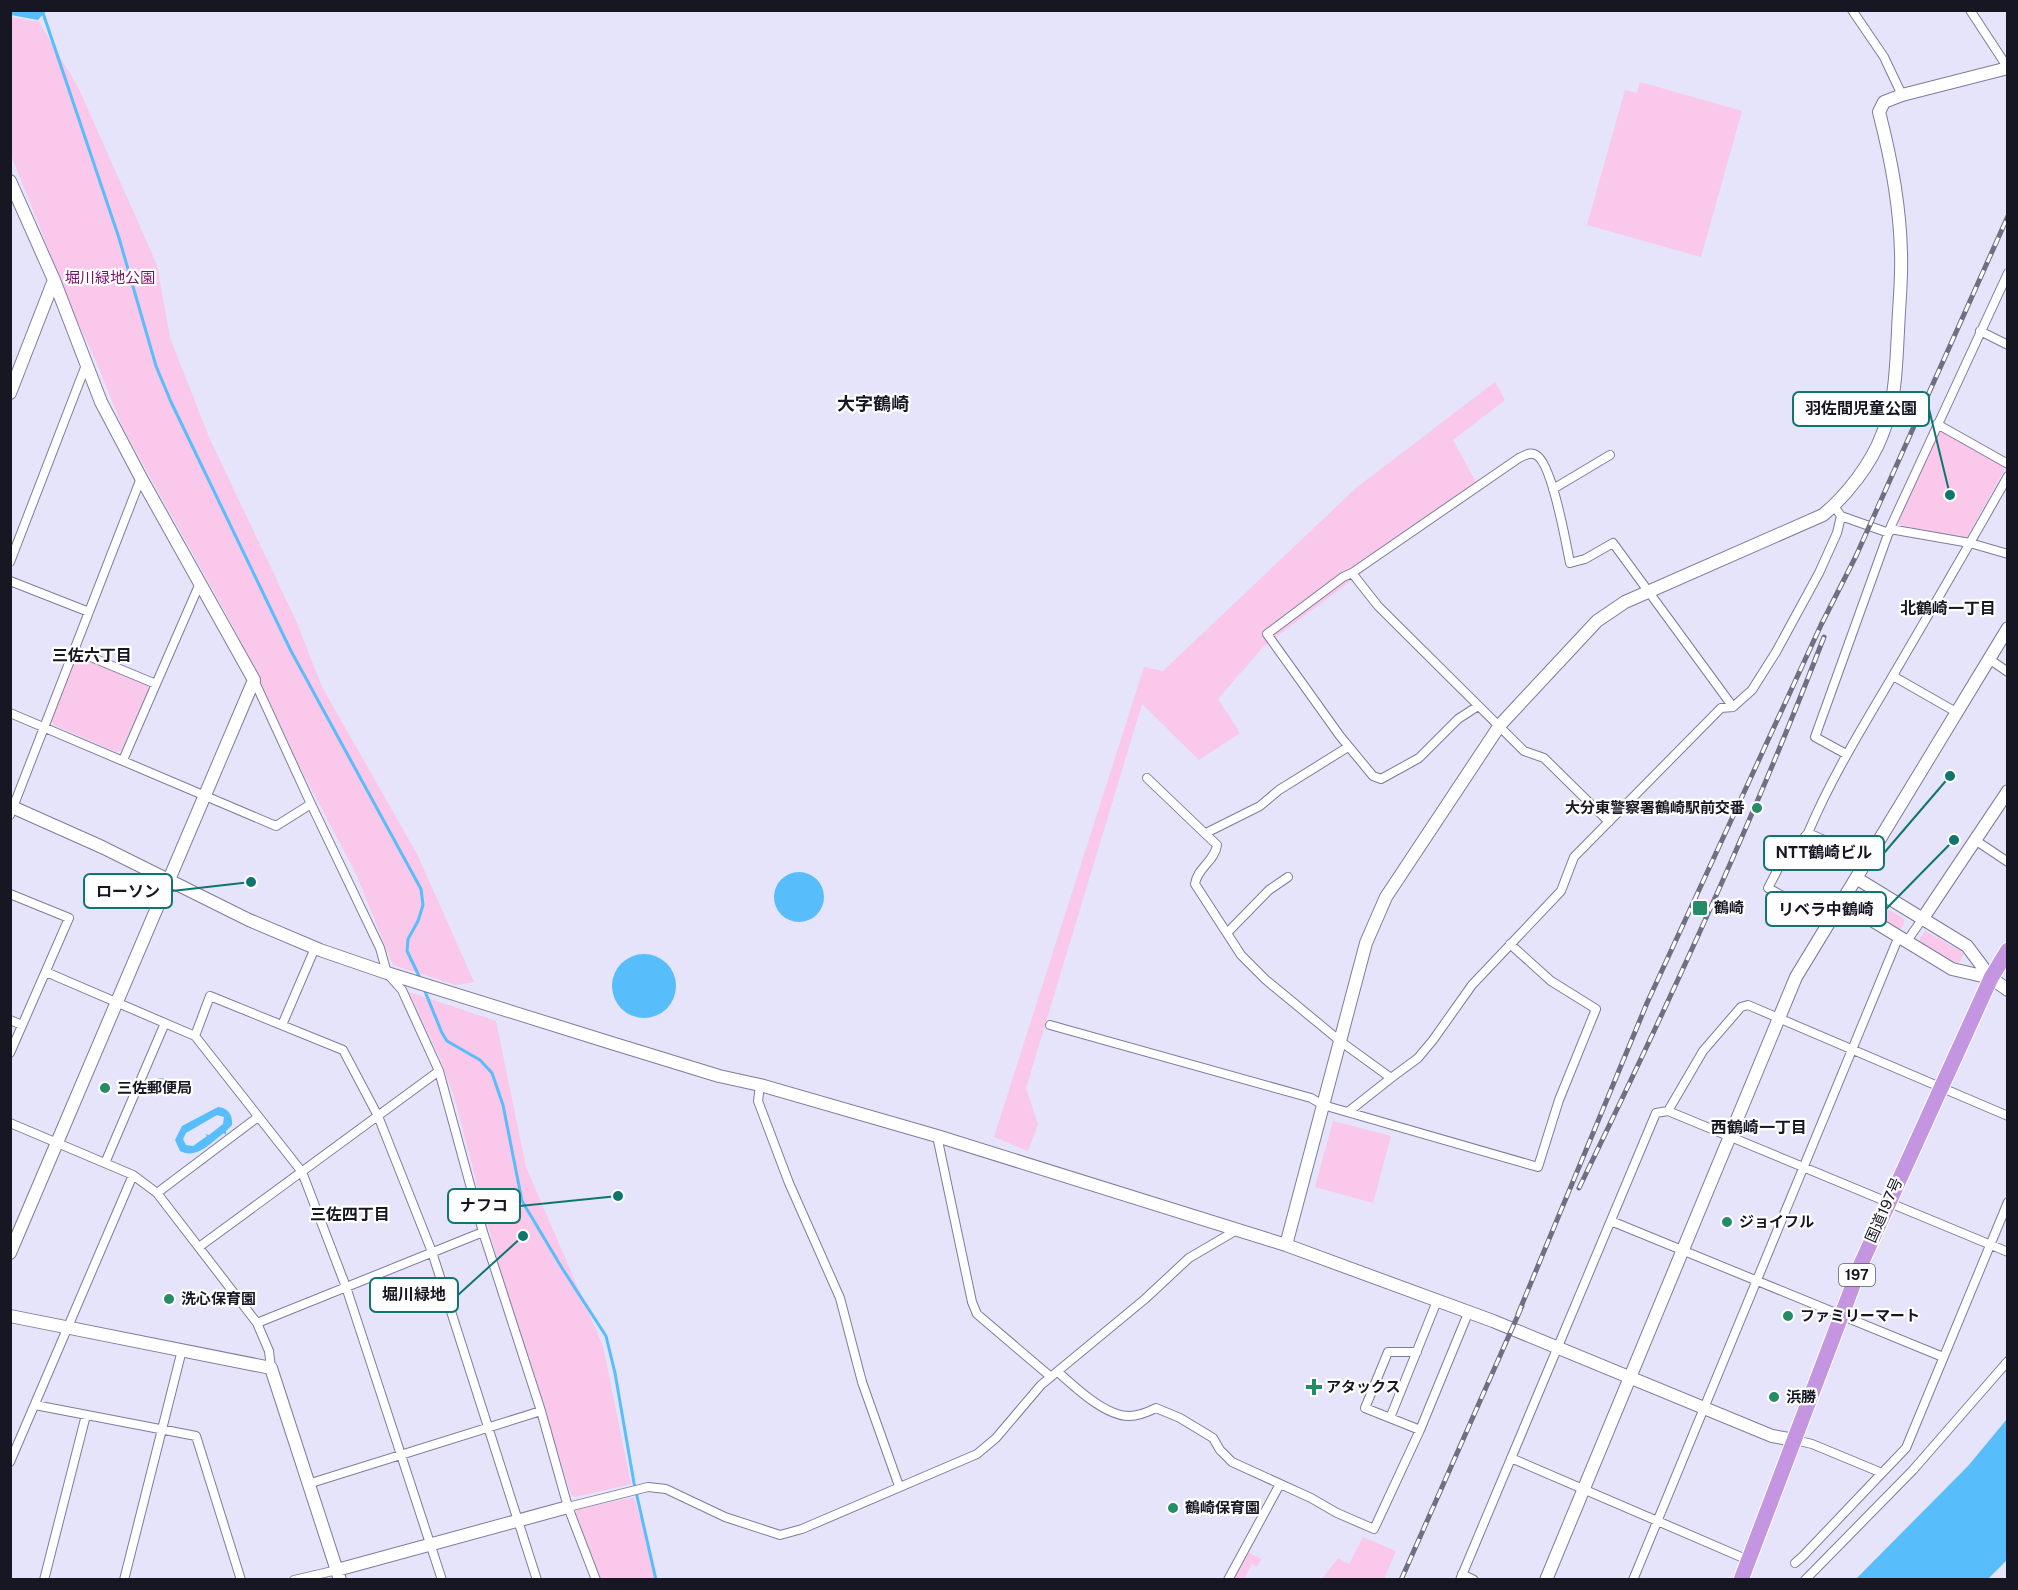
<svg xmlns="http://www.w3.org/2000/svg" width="2018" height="1590" viewBox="0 0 2018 1590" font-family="'Public Sans','Noto Sans JP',sans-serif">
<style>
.green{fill:#f9c8eb}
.water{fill:#57befb;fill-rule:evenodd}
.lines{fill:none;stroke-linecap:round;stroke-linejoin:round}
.stream{stroke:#57befb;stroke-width:3}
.street-casing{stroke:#7e7c9d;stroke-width:10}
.secondary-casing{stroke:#7e7c9d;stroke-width:14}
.highway-casing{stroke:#fff;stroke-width:17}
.street{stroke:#fff;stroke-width:8}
.secondary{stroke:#fff;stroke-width:12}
.highway{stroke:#c495e1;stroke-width:15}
.rail-casing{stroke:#706f80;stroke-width:5}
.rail{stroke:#fff;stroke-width:3;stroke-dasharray:9;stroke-linecap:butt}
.poi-dot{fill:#268c67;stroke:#fff;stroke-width:2}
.labels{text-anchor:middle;stroke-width:4.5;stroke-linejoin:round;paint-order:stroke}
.shield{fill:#fff;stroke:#5d5c65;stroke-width:1.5}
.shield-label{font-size:14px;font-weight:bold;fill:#171623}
.park-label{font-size:15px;fill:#771366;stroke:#fff}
.poi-label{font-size:15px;font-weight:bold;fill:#171623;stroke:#fff;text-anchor:start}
.street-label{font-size:15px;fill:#171623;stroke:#fff}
.neighbourhood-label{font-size:16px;font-weight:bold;fill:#171623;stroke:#fff}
.quarter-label{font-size:18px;font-weight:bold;fill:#171623;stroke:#fff}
.leader{fill:none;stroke:#0f766e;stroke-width:2}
.callout-dot{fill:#0f766e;stroke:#fff;stroke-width:2}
.callout{fill:#fff;stroke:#0f766e;stroke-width:2}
.callout-label{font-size:16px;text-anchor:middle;font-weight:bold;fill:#171623}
</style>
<rect width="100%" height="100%" fill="#e5e4fa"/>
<!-- green -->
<path class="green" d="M 10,17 L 39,22 L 78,87 L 157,265 L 170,338 L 209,437 L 297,623 L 322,687 L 417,854 L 474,982 L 456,985 L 393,965 L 356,874 L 292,752 L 235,630 L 123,428 L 95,359 L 65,295 L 43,235 L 11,155 Z
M 1640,82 L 1742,111 L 1701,257 L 1587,225 L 1625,90 L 1637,93 Z
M 1495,382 L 1505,400 L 1453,440 L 1478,486 L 1264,646 L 1218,699 L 1240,733 L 1199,760 L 1142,704 L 1026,1088 L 1038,1124 L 1028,1151 L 994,1137 L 1144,667 L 1163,671 L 1356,488 Z
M 1943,429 L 2003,464 L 2005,469 L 1967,537 L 1963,538 L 1900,525 L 1898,522 L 1938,431 Z
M 80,656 L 147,684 L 149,689 L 121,751 L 116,752 L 54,725 L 51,720 L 75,658 Z
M 1869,899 L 1905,919 L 1902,928 L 1899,929 L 1865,909 L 1864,906 Z
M 1925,931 L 1964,953 L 1959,963 L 1956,963 L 1920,942 L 1920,938 Z
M 409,992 L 496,1021 L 526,1167 L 603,1346 L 631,1484 L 575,1497 L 571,1495 L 500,1271 L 455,1100 L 441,1061 Z
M 1333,1121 L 1391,1136 L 1373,1203 L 1315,1187 Z
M 634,1497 L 658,1579 L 600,1579 L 575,1510 Z
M 1363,1537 L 1396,1551 L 1384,1579 L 1322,1579 L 1338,1558 L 1349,1564 Z
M 1248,1552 L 1261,1559 L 1257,1567 L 1252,1564 L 1244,1579 L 1234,1579 Z"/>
<!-- water -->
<path class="water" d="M 10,11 L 11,10 L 46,11 L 38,20 L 11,15 Z
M774 897a25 25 0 1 1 50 0a25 25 0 1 1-50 0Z
M612 986a32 32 0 1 1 64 0a32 32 0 1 1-64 0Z
M153 1086a8 8 0 1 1 16 0a8 8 0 1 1-16 0Z
M 218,1107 C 228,1108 233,1115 232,1125 L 226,1131 L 226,1135 L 224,1133 C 211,1142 197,1160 180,1151 L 175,1140 L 182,1126 ZM 217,1115 L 224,1117 L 223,1124 L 209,1135 L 205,1134 L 207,1136 L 193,1146 L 186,1145 L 183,1139 L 186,1133 Z
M 2007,1419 L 2007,1560 L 1988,1579 L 1856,1579 L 1968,1466 Z"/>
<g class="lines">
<!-- stream -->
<path class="stream" d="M 42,10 L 119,238 L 156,366 L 171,402 L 291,651 L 421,889 L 423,905 L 418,921 L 408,939 L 407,951 L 421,980
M 424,989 L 442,1033 L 447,1041 L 480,1060 L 492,1073 L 503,1105 L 522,1201 L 562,1268 L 606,1336 L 615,1373 L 634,1483 L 656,1580"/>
<!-- street casing -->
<g class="street-casing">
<path id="street" d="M 1852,10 L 1884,57 L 1902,95
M 1970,10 L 2008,68
M 1980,331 L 2008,345
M 1937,424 L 2008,464
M 1553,489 L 1610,455
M 1841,516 L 1889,533
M 1890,529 L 1970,543 L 2008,554
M 10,562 L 86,365
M 1352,573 L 1343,577 L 1267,634 L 1340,736 L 1373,776 L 1381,779 L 1419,758 L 1458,719 L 1478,706
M 10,581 L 89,612
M 74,650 L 156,684
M 1989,659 L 2008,672
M 1893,676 L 1956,712
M 254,680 L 311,804 L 380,948 L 387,973 L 402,990 L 439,1071 L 483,1232 L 541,1411 L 568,1507 L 596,1580
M 10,713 L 276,826 L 311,804
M 1846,754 L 1815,737 L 1891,526 L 2008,273
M 123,760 L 200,583
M 1147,778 L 1217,845 C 1215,861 1197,868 1195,884 L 1241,955 L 1266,980 L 1340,1041 L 1391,1078 L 1418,1058 L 1433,1040 L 1472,985 L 1561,891 L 1574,857 L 1721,708 L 1733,707 L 1752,690 L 1776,652 L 1819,573 L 1837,533 L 1841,516 L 1834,506
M 10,815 L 141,478
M 1609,822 L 1544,758 L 1524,751 L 1378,606 L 1352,573 L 1519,458 C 1524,456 1530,451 1536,455 C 1552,463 1566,543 1570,563 L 1585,559 L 1613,543 L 1733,707
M 1206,833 L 1260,806 L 1279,790 L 1348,747
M 1808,833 C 1832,776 1864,725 1895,672 C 1933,607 1971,542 2008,476
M 1975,840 L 2008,862
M 10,894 L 69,918 L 10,1053
M 1829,921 L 1768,888 L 1780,865 L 1808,833 L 1868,859
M 1227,933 L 1269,890 L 1288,877
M 1907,941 L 1923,918
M 46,972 L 195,1036 L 210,996 L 343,1050 L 378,1116 L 432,1252 L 537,1580
M 10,1020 L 22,1025
M 282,1025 L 315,948
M 1050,1025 L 1311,1098 L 1323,1105 L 1538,1167 L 1559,1100 L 1596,1009 L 1551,981 L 1510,944
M 195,1036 L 302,1172 L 346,1287 L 442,1580
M 760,1085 L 758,1101 L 789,1183 L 840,1298 L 862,1382 L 899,1486
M 1668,1111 L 1703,1051 L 1741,1007 L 1748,1005 L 2008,1116
M 1348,1112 L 1391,1078
M 10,1123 L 133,1175 L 157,1193 L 257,1323 L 269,1351 L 271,1368
M 937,1136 L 972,1302 L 977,1314 L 1051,1377
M 105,1163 L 165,1023
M 157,1193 L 258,1117
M 1611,1221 L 1943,1357
M 199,1247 L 439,1071
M 257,1323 L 483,1232
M 1058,1372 C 1075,1387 1105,1416 1129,1416 C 1138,1416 1148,1412 1156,1408 L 1180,1418 L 1213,1438 L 1220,1450 L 1232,1462 L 1311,1498 L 1337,1513 L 1374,1529 L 1420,1430 L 1469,1311
M 35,1405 L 196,1436 L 241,1580
M 1390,1418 L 1365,1408 L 1388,1352 L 1417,1352
M 1420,1430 L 1390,1418 L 1437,1301
M 1795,1440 L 1812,1444 L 1882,1473 L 1906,1448 L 2008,1202
M 1511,1458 L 1748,1560
M 10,1462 L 133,1175
M 308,1484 L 541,1411
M 568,1507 L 648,1487 L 666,1489 L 725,1517 L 780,1535 L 802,1529 L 977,1454 L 996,1438 L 1041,1385 L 1145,1299 L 1189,1258 L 1235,1231
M 1795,1563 L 1803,1556 L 1882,1473
M 1462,1574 L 1474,1580
M 44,1580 L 86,1415
M 124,1580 L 182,1350
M 294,1580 L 337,1570
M 1228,1580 L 1280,1484
M 1460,1580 L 1656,1113 L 1668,1111 L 2008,1252
M 1633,1580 L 1899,936
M 1805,1580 L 1913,1470 L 2008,1361"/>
</g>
<!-- secondary casing -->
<g class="secondary-casing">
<path id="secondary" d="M 10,181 L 54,280 L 101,402 L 141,478 L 254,680 L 10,1253
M 10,393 L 54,280
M 10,806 L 102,847 L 249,920 L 320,950 L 387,973 L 605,1041 L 719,1076 L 760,1085 L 937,1136 L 1286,1245 L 1493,1321 L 1772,1436 L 1795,1440
M 1856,878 L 1967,946 L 1991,978 L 2008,990
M 1842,902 L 1952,969 L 1991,978
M 1923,918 L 2008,791
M 1286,1245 L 1366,943 L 1386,897 L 1500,725 L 1597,621 L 1625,602 L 1823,515 C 1847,495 1871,464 1882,435 C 1896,401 1896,366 1898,331 C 1899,305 1902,279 1901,253 C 1900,205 1891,158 1879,112 L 1884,102 L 1902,95 L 2008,68
M 10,1316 L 271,1368 L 340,1580
M 337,1570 L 568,1507
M 1546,1580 L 1796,977 L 2008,628"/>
</g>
<!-- highway casing -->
<g class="highway-casing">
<path id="highway" d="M 1741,1580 L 1861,1264 L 1991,978 L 2008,950"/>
</g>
<!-- street -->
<use href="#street" class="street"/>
<!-- secondary -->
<use href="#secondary" class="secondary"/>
<!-- highway -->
<use href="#highway" class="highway"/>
<!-- rail casing -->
<g class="rail-casing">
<path id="rail" d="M 1579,1188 C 1667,1007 1752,824 1824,637
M 1518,1314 L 1647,1003 L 1821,625 L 1856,556 L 2008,216
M 1401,1580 L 1522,1306"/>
</g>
<!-- rail -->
<use href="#rail" class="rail"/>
</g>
<!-- markers -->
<g class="poi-dot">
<circle cx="1757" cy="808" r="6"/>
<rect x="1692" y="900" width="16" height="16" rx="3"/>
<circle cx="105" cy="1088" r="6"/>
<circle cx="1727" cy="1222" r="6"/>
<circle cx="169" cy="1299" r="6"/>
<circle cx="1788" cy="1316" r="6"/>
<path d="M1311 1378h6v6h6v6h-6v6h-6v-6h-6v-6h6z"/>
<circle cx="1774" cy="1397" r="6"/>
<circle cx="1173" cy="1508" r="6"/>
</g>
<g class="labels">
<!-- shield labels -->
<rect class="shield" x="1839" y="1264" width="36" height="22" rx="4.5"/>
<g class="shield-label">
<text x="1857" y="1280">197</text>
</g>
<!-- park labels -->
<g class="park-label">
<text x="110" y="283">堀川緑地公園</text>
</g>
<!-- poi labels -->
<g class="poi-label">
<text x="1745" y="813" text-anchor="end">大分東警察署鶴崎駅前交番</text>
<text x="1714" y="913">鶴崎</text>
<text x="117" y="1093">三佐郵便局</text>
<text x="1739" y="1227">ジョイフル</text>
<text x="181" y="1304">洗心保育園</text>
<text x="1800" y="1321">ファミリーマート</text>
<text x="1326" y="1392">アタックス</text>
<text x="1786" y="1402">浜勝</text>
<text x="1185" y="1513">鶴崎保育園</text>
</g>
<!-- street labels -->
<g class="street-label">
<text transform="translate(1884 1210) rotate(-66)" y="5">国道197号</text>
</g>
<!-- neighbourhood labels -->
<g class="neighbourhood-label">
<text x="1948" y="614">北鶴崎一丁目</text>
<text x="92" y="661">三佐六丁目</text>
<text x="1759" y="1133">西鶴崎一丁目</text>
<text x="350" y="1220">三佐四丁目</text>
</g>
<!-- quarter labels -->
<g class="quarter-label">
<text x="873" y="410">大字鶴崎</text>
</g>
</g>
<!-- callouts -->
<path class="leader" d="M1950 495L1929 409M1950 776L1884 853M251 882L172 891M1954 840L1886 909M618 1196L520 1206M523 1236L458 1295"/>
<g class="callout-dot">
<circle cx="1950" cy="495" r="6"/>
<circle cx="1950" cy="776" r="6"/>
<circle cx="251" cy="882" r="6"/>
<circle cx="1954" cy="840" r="6"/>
<circle cx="618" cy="1196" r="6"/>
<circle cx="523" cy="1236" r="6"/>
</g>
<g class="callout">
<rect x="1793" y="392" width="136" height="34" rx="6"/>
<rect x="1764" y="836" width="120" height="34" rx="6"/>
<rect x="84" y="874" width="88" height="34" rx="6"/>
<rect x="1766" y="892" width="120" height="34" rx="6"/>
<rect x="448" y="1189" width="72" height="34" rx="6"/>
<rect x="370" y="1278" width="88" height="34" rx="6"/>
</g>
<g class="callout-label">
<text x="1861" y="414">羽佐間児童公園</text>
<text x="1824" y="858">NTT鶴崎ビル</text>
<text x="128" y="897">ローソン</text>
<text x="1826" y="915">リベラ中鶴崎</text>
<text x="484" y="1211">ナフコ</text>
<text x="414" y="1300">堀川緑地</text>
</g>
<!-- border -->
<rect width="2018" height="1590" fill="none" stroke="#171623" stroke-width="24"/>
</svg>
